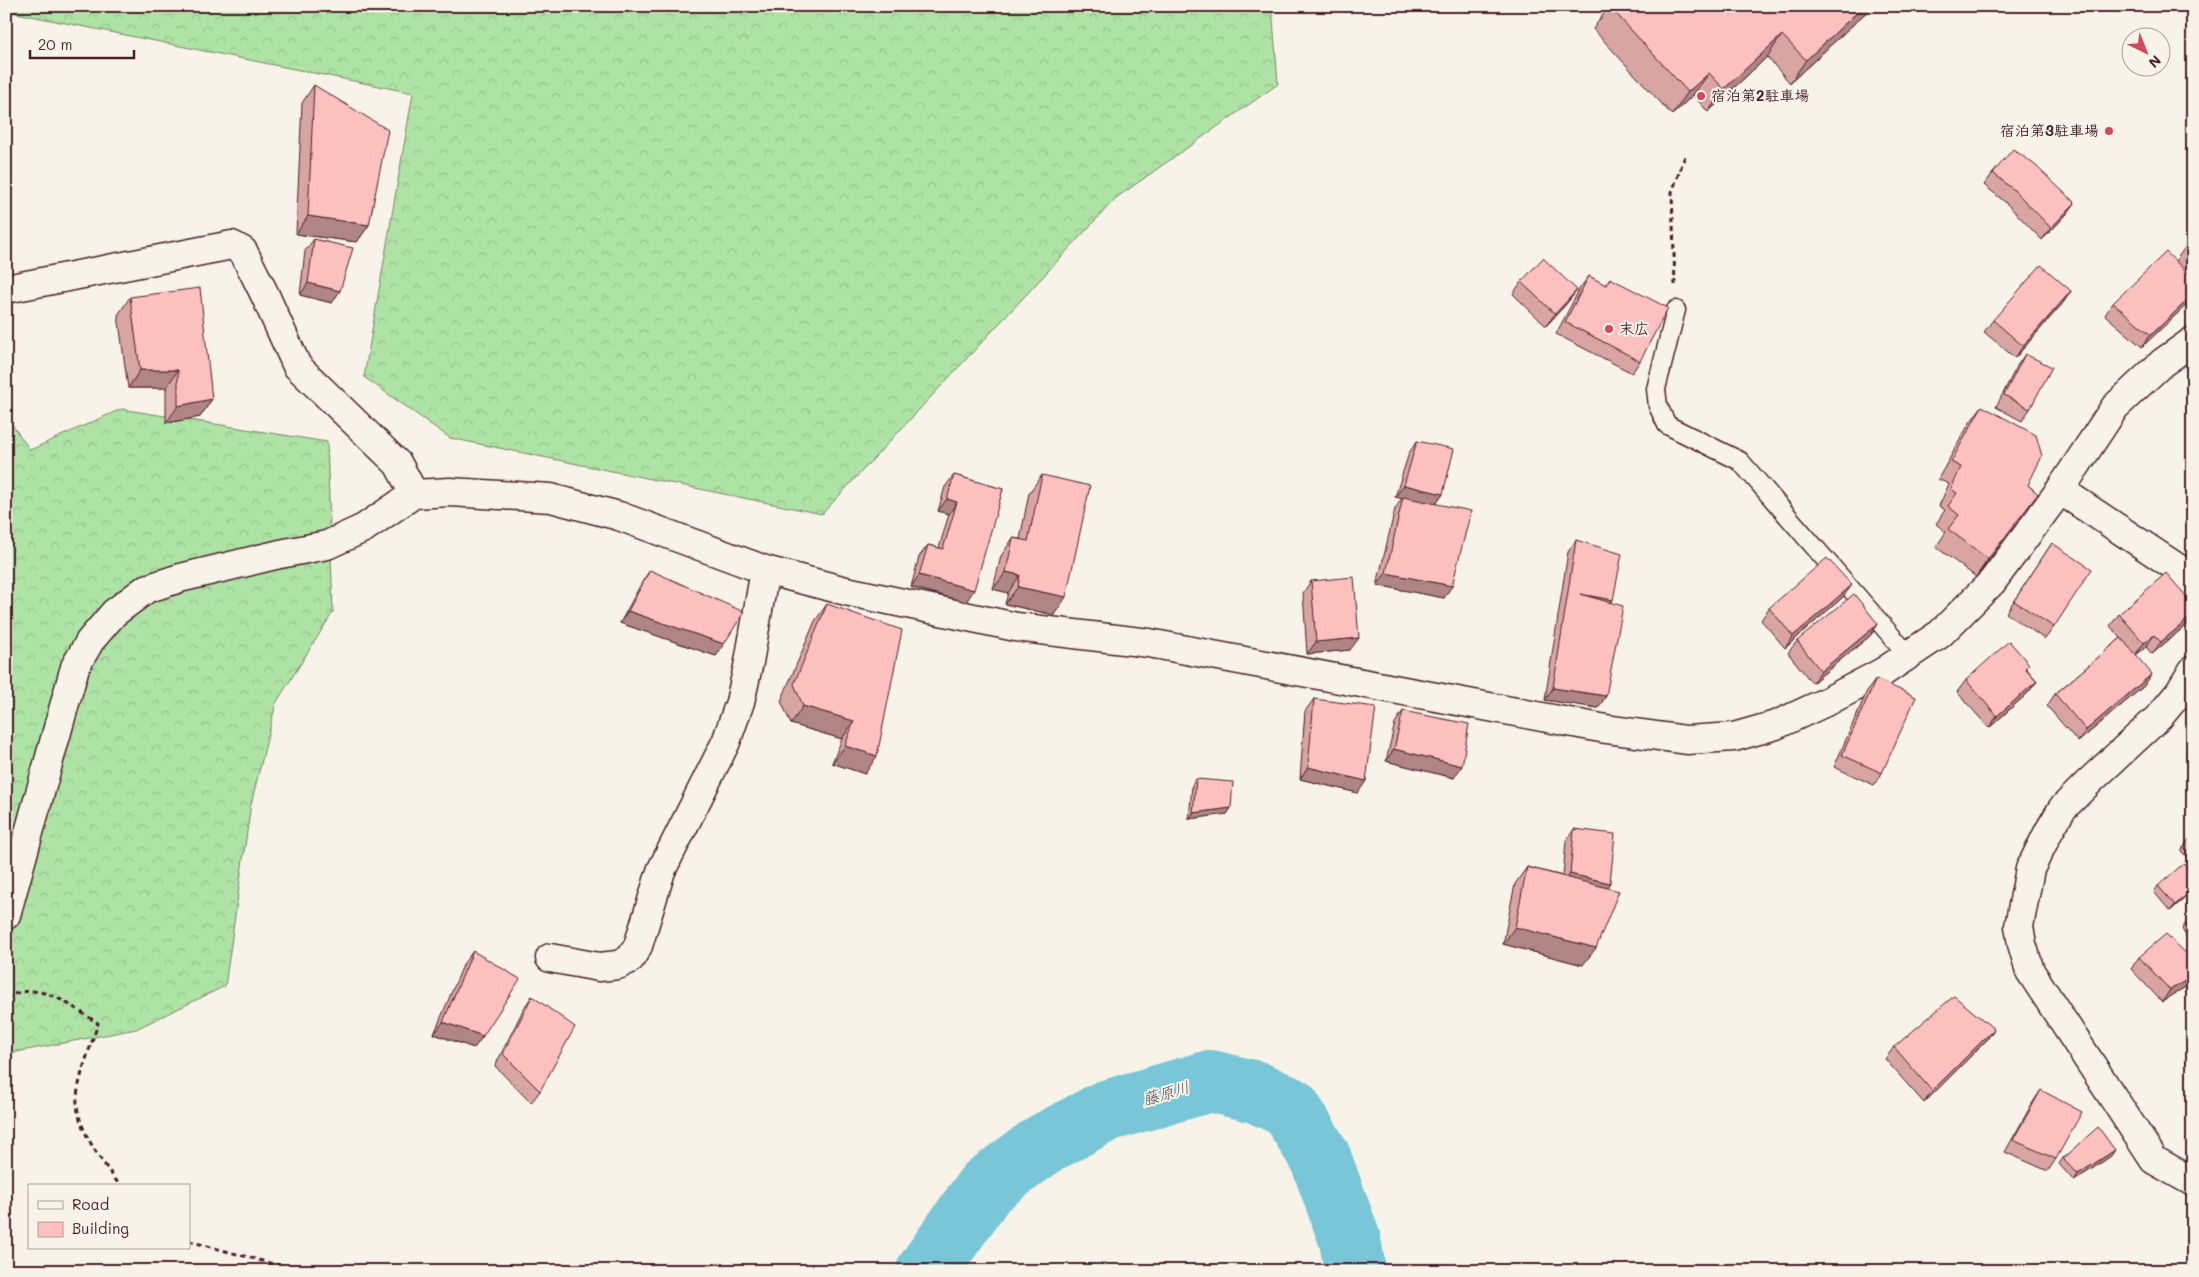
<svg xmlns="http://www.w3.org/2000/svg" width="2199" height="1277" viewBox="0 0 2199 1277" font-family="Mali,'Klee One',sans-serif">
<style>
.forest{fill:url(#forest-crowns);stroke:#7c8168}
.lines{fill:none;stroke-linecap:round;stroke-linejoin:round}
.river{stroke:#79c6d8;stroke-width:62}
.lane-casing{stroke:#4a1f2b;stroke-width:21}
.street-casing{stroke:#4a1f2b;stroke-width:31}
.path{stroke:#4a1f2b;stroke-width:3;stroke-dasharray:5 4;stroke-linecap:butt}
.lane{stroke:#f7f3e8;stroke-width:18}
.street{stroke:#f7f3e8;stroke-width:28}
.wall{fill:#d9a5a3;stroke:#4a1f2b}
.shaded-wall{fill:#b08685;stroke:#4a1f2b}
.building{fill:#fcc0be;stroke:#4a1f2b}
.poi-dot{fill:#d1495b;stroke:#f7f3e8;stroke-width:2}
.labels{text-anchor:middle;stroke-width:4;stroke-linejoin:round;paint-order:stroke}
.poi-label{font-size:15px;font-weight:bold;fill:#4a1f2b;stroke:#f7f3e8;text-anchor:start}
.water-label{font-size:16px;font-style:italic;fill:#58515f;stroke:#f7f3e8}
</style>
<defs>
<pattern id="forest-crowns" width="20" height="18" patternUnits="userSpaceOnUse" patternTransform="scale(1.25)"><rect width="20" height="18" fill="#aee3a5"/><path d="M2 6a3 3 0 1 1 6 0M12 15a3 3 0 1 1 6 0" fill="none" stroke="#97c28e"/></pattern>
</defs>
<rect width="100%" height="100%" fill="#f7f3e8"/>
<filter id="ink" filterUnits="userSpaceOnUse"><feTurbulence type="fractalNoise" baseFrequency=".02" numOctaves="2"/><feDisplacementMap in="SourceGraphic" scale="10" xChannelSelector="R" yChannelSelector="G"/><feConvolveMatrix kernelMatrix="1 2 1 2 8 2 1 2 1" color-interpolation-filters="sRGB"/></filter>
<g filter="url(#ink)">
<!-- forest -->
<path class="forest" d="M 6,6 L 1272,6 L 1278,84 L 1116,198 L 822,514 L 450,438 L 364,377 L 413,93 L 6,11 Z
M 121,409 L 327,442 L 333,612 L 276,703 L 251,804 L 225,986 L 136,1029 L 6,1054 L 6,416 L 30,450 Z"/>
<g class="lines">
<!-- river -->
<path class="river" d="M 927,1271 L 986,1187 L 1044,1144 L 1106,1111 L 1210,1081 L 1256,1092 L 1290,1108 L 1320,1157 L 1350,1240 L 1355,1271"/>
<!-- lane casing -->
<g class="lane-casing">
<path id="lane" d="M 1676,310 L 1656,389 L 1658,406 L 1667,425 L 1740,461 L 1908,655"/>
</g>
<!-- street casing -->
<g class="street-casing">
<path id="street" d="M 6,289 L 232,245 L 243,251 L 264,293 L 297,366 L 398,464 L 414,494
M 2060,490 L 2179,569 L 2193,592
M 2193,670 L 2179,693 L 2159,717 L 2090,781 L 2062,809 L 2049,831 L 2030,869 L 2019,926 L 2022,944 L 2030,971 L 2154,1160 L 2193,1182
M 6,915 L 75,667 L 90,641 L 114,613 L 146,589 L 180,578 L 280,554 L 327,545 L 364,528 L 414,494 L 450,492 L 551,498 L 619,516 L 765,570 L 846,591 L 1016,627 L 1149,643 L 1606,729 L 1687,740 L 1734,737 L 1776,725 L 1828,701 L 1883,672 L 1940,634 L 1992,582 L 2060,490 L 2115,407 L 2162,363 L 2193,341
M 550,958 L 599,967 L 618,965 L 630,959 L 638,946 L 661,871 L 726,742 L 740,702 L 749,662 L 765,570"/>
</g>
<!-- path -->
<path class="path" d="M 1675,285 L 1672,192 L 1685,156
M 6,998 C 40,978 70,1006 98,1023 C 92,1044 75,1084 77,1105 C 80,1134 103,1162 120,1186
M 189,1241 L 299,1271"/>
<!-- lane -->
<use href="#lane" class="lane"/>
<!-- street -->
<use href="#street" class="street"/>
</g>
<!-- wall -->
<path class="wall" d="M 1609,6 L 1873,6 L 1790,83 L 1767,57 L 1708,112 L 1693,95 L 1672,115 L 1593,29 Z
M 314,85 L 369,225 L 357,242 L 296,234 L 302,103 Z
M 1993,173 L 2075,203 L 2066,215 L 2042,240 L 2005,202 L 1984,185 Z
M 314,239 L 332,303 L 300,295 L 305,251 Z
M 2193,239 L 2193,278 L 2142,347 L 2105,315 L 2113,303 L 2175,261 L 2187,245 Z
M 1589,276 L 1605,285 L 1610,278 L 1640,361 L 1632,373 L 1556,334 L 1580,288 Z
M 1521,282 L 1577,290 L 1568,302 L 1546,326 L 1513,294 Z
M 2071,291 L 2063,303 L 2015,358 L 1984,332 L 1993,320 Z
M 130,297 L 212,399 L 200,417 L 166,423 L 166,388 L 128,388 L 118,315 Z
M 2025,354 L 2030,409 L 2022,421 L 1996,407 L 2017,366 Z
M 1982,406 L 2028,485 L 2038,494 L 2026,512 L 1976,577 L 1936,547 L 1946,532 L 1936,524 L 1945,510 L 1939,506 L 1949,484 L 1938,479 L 1969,424 Z
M 1417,441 L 1443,494 L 1436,504 L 1444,598 L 1377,585 L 1395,509 L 1402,498 L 1395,497 L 1409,453 Z
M 954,475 L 1003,489 L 966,602 L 911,587 L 919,557 L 928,545 L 939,548 L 949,514 L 938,511 L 945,487 Z
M 1042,475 L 1054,615 L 1005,604 L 1008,593 L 993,589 L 1001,556 L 1013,538 L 1020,539 L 1029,493 Z
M 1576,540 L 1611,603 L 1606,696 L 1598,708 L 1545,700 L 1568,552 Z
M 2052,543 L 2054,627 L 2045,639 L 2006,613 Z
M 650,570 L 724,644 L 716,656 L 620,623 L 642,582 Z
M 1311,581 L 1350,650 L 1307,654 L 1303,593 Z
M 1843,597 L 1785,648 L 1761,620 L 1769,608 Z
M 827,604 L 865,774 L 832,763 L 842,739 L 791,724 L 781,701 L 815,621 Z
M 2119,614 L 2190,622 L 2152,654 L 2146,647 L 2136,655 L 2144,686 L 2078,742 L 2047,706 L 2055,694 L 2121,638 L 2110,626 Z
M 1878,624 L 1870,636 L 1812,683 L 1788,653 L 1797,641 Z
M 2026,668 L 2037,681 L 2028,693 L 1989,728 L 1957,692 L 1966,680 Z
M 1876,679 L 1882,773 L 1874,785 L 1834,767 L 1867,691 Z
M 1314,699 L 1358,793 L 1300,779 L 1305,711 Z
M 1403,711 L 1454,778 L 1386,761 L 1395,723 Z
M 1196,779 L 1231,808 L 1227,814 L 1189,819 L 1192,785 Z
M 1574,829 L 1607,888 L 1583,965 L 1503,944 L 1515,884 L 1527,867 L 1563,876 L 1566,841 Z
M 2193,835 L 2193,863 L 2181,851 L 2189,839 Z
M 2193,876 L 2193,891 L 2170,911 L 2154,892 L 2158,886 Z
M 2193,918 L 2193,949 L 2182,929 L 2186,923 Z
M 473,951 L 483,1036 L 474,1048 L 434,1034 L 464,963 Z
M 2139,957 L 2193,960 L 2193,982 L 2162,1002 L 2131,969 Z
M 532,996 L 540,1091 L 531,1103 L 495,1066 L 524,1008 Z
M 1994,1029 L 1986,1041 L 1924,1103 L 1885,1059 L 1894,1047 Z
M 2041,1090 L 2056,1159 L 2048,1171 L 2005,1152 L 2033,1102 Z
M 2111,1156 L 2074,1181 L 2059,1164 L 2063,1158 Z"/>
<!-- shaded-wall -->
<path class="shaded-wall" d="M 1864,6 L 1873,6 L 1790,83 L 1806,60 Z
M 1782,35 L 1767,57 L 1708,112 L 1724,89 Z
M 1709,73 L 1693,95 L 1672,115 L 1688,92 Z
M 2075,203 L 2066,215 L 2042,240 L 2051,228 Z
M 308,216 L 369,225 L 357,242 L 296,234 Z
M 308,283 L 340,291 L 332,303 L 300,295 Z
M 1577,290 L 1568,302 L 1546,326 L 1555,314 Z
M 2071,291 L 2063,303 L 2015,358 L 2023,346 Z
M 2193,295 L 2193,299 L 2142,347 L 2151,335 Z
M 140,370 L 178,370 L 166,388 L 128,388 Z
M 212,399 L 200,417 L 166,423 L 178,406 Z
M 1404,485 L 1443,494 L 1434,506 L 1395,497 Z
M 2038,494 L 2026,512 L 1976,577 L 1988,559 Z
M 947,499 L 957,502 L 949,514 L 938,511 Z
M 1006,572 L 1020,575 L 1008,593 L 993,589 Z
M 1386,573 L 1452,586 L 1444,598 L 1377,585 Z
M 919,575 L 974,590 L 966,602 L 911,587 Z
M 1852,585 L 1843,597 L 1785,648 L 1793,636 Z
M 1018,587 L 1066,597 L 1054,615 L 1005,604 Z
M 1580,594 L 1613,600 L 1605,612 Z
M 628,611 L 724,644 L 716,656 L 620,623 Z
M 2193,615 L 2193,619 L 2190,622 L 2152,654 L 2161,642 Z
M 1878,624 L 1870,636 L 1812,683 L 1821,671 Z
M 2154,635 L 2146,647 L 2135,655 L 2144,643 Z
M 1359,638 L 1350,650 L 1307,654 L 1316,642 Z
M 2152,674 L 2144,686 L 2078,742 L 2086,730 Z
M 2037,681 L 2028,693 L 1989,728 L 1997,716 Z
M 1553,688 L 1606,696 L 1598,708 L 1545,700 Z
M 803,706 L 854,721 L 842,739 L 791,724 Z
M 845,746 L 877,756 L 865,774 L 832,763 Z
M 1394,749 L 1462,766 L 1454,778 L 1386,761 Z
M 1308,767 L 1366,781 L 1358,793 L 1300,779 Z
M 1231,808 L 1227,814 L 1189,819 L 1193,813 Z
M 1570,874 L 1610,883 L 1602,895 L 1562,886 Z
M 2193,889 L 2193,891 L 2170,911 L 2175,905 Z
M 1515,927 L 1596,948 L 1583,965 L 1503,944 Z
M 2193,976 L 2193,982 L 2162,1002 L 2170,990 Z
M 443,1022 L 483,1036 L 474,1048 L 434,1034 Z
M 1994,1029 L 1986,1041 L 1924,1103 L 1932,1091 Z
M 2115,1150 L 2111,1156 L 2074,1181 L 2078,1174 Z"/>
<!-- building -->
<path class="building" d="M 1609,6 L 1864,6 L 1806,60 L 1782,35 L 1724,89 L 1709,73 L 1688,92 Z
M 314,85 L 388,130 L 369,225 L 308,216 Z
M 2013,149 L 2035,165 L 2075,203 L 2051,228 L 2014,190 L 1993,173 Z
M 314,239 L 353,248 L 340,291 L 308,283 Z
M 2193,239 L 2193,250 L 2187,245 Z
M 2166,252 L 2193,278 L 2193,295 L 2151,335 L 2113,303 Z
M 1543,258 L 1577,290 L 1555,314 L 1521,282 Z
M 2041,265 L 2071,291 L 2023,346 L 1993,320 Z
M 1589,276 L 1606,285 L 1610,278 L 1668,308 L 1640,361 L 1565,322 Z
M 200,288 L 212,399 L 178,406 L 178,370 L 140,370 L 130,297 Z
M 2025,354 L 2052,367 L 2030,409 L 2004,395 Z
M 1982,406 L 2036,435 L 2042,456 L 2028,485 L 2038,494 L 1988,559 L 1948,529 L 1959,515 L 1948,506 L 1957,493 L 1951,489 L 1961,467 L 1951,462 Z
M 1417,441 L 1454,449 L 1443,494 L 1404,485 Z
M 954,475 L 1003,489 L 974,590 L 919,575 L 928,545 L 943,549 L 957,502 L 947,499 Z
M 1042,475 L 1090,486 L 1066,597 L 1018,587 L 1020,575 L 1006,572 L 1013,538 L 1028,541 Z
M 1403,497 L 1471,511 L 1452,586 L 1386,573 Z
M 1576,540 L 1622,554 L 1613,600 L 1580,594 L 1623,606 L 1606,696 L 1553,688 Z
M 2052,543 L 2092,569 L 2054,627 L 2014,601 Z
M 1827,558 L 1852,585 L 1793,636 L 1769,608 Z
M 650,570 L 744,612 L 724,644 L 628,611 Z
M 2166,573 L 2193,604 L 2193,615 L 2161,642 L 2154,635 L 2144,643 L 2119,614 Z
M 1354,577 L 1359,638 L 1316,642 L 1311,581 Z
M 1854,594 L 1878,624 L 1821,671 L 1797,641 Z
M 827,604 L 902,630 L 877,756 L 845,746 L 854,721 L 803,706 L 794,684 Z
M 2121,638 L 2152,674 L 2086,730 L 2055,694 Z
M 2009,641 L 2029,664 L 2025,668 L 2037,681 L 1997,716 L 1966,680 Z
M 1876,679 L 1916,697 L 1882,773 L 1842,755 Z
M 1314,699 L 1376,707 L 1366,781 L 1308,767 Z
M 1403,711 L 1469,724 L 1462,766 L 1394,749 Z
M 1196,779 L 1233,782 L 1231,808 L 1193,813 Z
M 1574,829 L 1615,834 L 1610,883 L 1570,874 Z
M 2193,835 L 2193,843 L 2189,839 Z
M 2184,863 L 2193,876 L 2193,889 L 2175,905 L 2158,886 Z
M 1527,867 L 1619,891 L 1596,948 L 1515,927 Z
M 2193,918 L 2193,935 L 2186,923 Z
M 2166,934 L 2193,960 L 2193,976 L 2170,990 L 2139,957 Z
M 473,951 L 520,979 L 483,1036 L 443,1022 Z
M 532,996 L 575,1027 L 540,1091 L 503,1054 Z
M 1954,996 L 1994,1029 L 1932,1091 L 1894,1047 Z
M 2041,1090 L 2082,1112 L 2056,1159 L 2013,1140 Z
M 2098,1127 L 2115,1150 L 2078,1174 L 2063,1158 Z"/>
</g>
<!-- markers -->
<g class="poi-dot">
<circle cx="1701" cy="96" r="5"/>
<circle cx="2109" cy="131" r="5"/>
<circle cx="1609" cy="329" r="5"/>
</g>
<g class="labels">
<!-- poi labels -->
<g class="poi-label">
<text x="1711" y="101">宿泊第2駐車場</text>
<text x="2099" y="136" text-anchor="end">宿泊第3駐車場</text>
<text x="1619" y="334">末広</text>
</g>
<!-- water labels -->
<g class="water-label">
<text transform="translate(1166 1093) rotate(-16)" y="6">藤原川</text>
</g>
</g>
<!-- margin -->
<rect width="2199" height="1277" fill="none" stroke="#f7f3e8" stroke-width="25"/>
<rect x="12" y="12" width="2174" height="1252" fill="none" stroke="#4a1f2b" stroke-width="2" filter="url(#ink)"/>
<!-- legend -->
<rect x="28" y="1184" width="162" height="65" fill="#f7f3e8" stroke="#b29e9c"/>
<rect x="38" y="1201" width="25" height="8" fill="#f7f3e8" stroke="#b29e9c"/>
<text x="72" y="1210" font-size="15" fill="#4a1f2b">Road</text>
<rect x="38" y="1222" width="25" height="15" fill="#fcc0be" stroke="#b29e9c"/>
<text x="72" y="1234" font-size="15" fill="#4a1f2b">Building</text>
<!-- north arrow -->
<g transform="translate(2146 52) rotate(137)"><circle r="24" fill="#f7f3e8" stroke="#b29e9c"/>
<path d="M0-4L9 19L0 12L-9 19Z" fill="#d1495b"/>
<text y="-8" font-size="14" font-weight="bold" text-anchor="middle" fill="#4a1f2b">N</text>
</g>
<!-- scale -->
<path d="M30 50v8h104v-8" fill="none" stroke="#4a1f2b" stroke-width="2.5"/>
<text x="38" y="50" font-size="15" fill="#4a1f2b" stroke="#f7f3e8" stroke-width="4" paint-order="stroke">20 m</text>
</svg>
